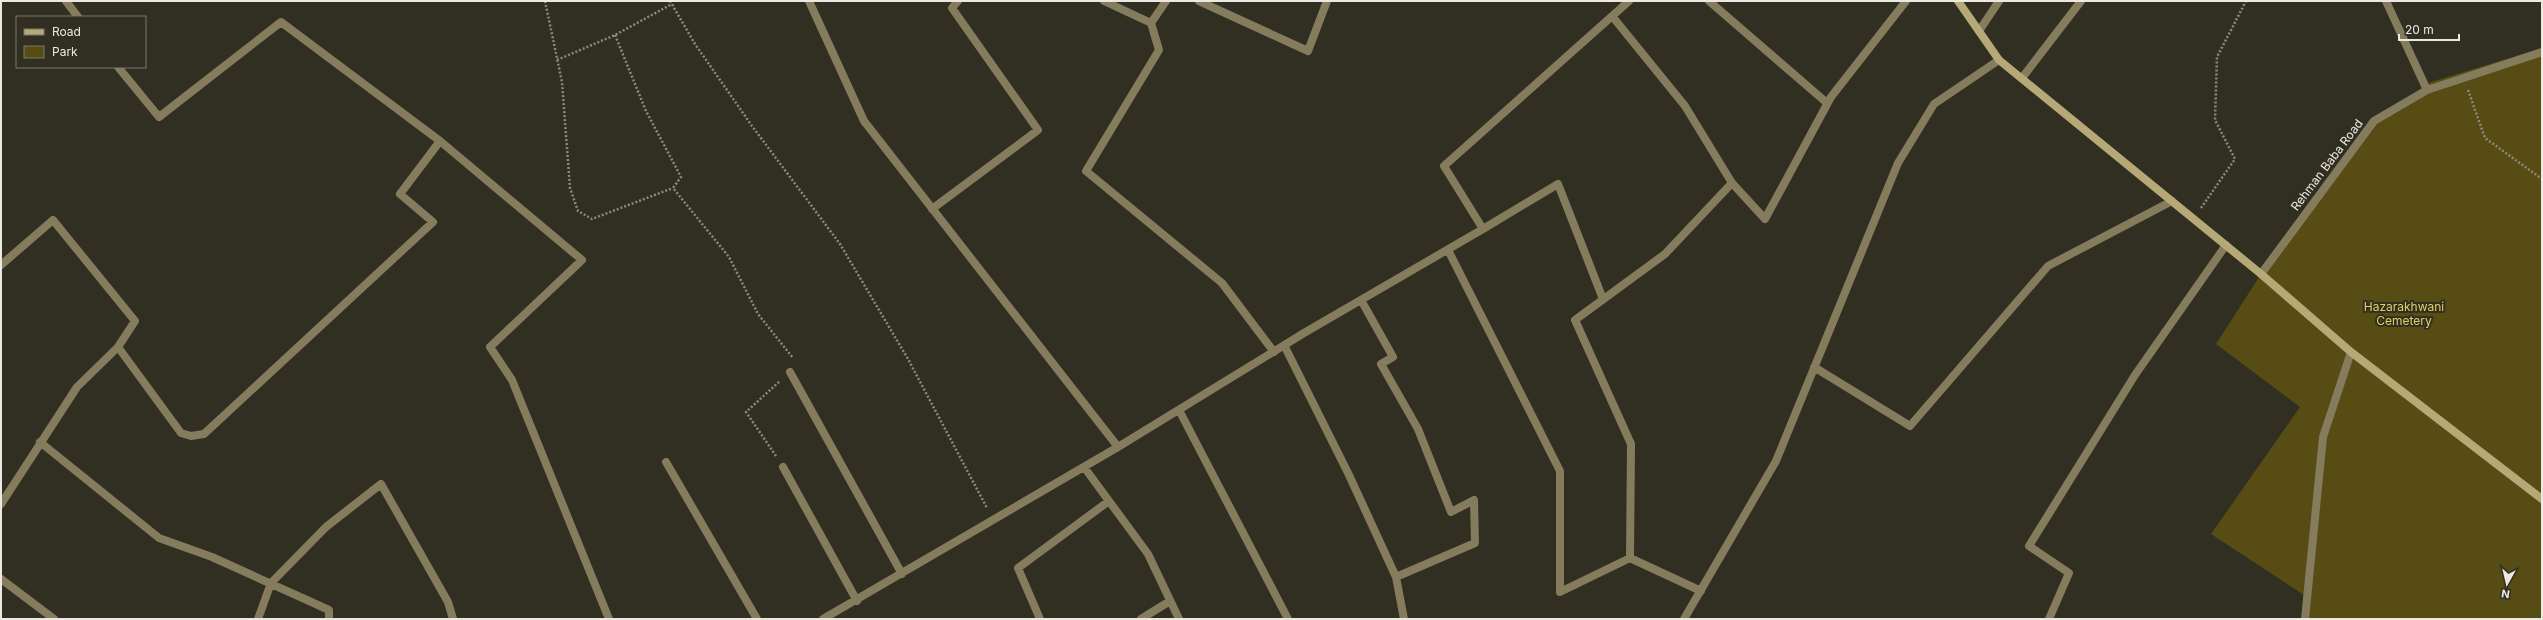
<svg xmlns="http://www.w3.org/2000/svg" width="2543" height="620" viewBox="0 0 2543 620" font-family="Inter,sans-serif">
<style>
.green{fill:#564c14}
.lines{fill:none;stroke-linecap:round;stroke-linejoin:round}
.path{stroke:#8c8a7f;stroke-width:2.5;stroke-dasharray:2 2;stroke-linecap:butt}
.minor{stroke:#857c5e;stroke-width:8}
.secondary{stroke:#b6a877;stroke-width:8}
.labels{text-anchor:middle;stroke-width:4;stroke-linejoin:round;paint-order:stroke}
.street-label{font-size:12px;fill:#ebe9e1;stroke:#312f21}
.park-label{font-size:12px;fill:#e2cf65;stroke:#312f21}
</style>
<rect width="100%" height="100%" fill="#312f21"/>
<!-- green -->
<path class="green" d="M 2542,48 L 2542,619 L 2305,619 L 2307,597 L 2211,534 L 2300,407 L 2216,344 L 2261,274 L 2374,121 L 2431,82 Z"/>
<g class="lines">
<!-- path -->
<path class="path" d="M 545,1 L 562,82 L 570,188 L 578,211 L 592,219 L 673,188
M 670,1 L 695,44 L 752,126 L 840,244 L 908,359 L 987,508
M 615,35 L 646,111 L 681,177 L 673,188 L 729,257 L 758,314 L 793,358
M 557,60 L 615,35 L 672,4
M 2468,90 L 2485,138 L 2542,179
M 2201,208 L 2235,159 L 2215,120 L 2217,57 L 2246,1
M 776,456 L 746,412 L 780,381"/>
<!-- minor -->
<path class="minor" d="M 66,1 L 78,17
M 809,1 L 864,121 L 1118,447
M 1104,1 L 1151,23 L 1159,50 L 1086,171 L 1222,283 L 1274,352
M 1199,1 L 1308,51 L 1327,1
M 1709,1 L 1827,103
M 2386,1 L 2427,90
M 1612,16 L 1685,106 L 1732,183 L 1765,219 L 1831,97 L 1906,1
M 1151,23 L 1166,1
M 1979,31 L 1999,1
M 118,67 L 159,117 L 281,22 L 440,141 L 582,260 L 490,347 L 512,380 L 609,619
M 2022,78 L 2081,1
M 932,209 L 1038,130 L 952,8 L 958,1
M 1483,229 L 1558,184 L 1603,299
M 1448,250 L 1560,471 L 1560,592 L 1630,558 L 1701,591
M 1,265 L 53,220 L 135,321 L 118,347 L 77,387 L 1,504
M 2261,274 L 2374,121 L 2427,90 L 2542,52
M 1361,300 L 1393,357 L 1381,364 L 1418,429 L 1451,512 L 1474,500 L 1475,543 L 1396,577
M 1284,345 L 1349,475 L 1396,577 L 1404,619
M 118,347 L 181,433 L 191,436 L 204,434 L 433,222 L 400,194 L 440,141
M 1814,367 L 1910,426 L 2048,266 L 2172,201
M 790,372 L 902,574
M 1179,410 L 1288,619
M 40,442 L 159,538 L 212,557 L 329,610 L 329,619
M 666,462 L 757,619
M 783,467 L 857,601
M 1084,467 L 1148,554 L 1179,619
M 1630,558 L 1631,444 L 1575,320 L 1665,254 L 1732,183
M 1,579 L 54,619
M 258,619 L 271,583 L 326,527 L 381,484 L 448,602 L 453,619
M 823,619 L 1118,447 L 1304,333 L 1483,229 L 1444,166 L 1629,1
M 1040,619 L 1018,568 L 1109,501
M 1141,619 L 1170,601
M 1684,619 L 1776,461 L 1898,163 L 1934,104 L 1999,60
M 2049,619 L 2069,573 L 2029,546 L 2135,375 L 2226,245
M 2305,619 L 2323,437 L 2351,352"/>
<!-- secondary -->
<path class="secondary" d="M 1958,1 L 1999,60 L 2261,274 L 2351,352 L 2542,499"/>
</g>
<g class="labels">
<!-- street labels -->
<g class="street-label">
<text transform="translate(2327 165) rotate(-53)" y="4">Rehman Baba Road</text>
</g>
<!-- park labels -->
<g class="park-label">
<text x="2404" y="311">Hazarakhwani<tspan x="2404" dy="14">Cemetery</tspan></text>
</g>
</g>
<!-- border -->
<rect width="2543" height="620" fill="none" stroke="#ebe9e1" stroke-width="4"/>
<!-- legend -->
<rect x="16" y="16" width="130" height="52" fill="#312f21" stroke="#7b796e"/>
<rect x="24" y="29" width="20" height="6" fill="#b6a877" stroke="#7b796e"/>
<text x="52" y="36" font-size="12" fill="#ebe9e1">Road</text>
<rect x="24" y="46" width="20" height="12" fill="#564c14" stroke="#7b796e"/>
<text x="52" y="56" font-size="12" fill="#ebe9e1">Park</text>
<!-- north arrow -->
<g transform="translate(2507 584) rotate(188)" stroke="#312f21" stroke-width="3" paint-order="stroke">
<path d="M0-3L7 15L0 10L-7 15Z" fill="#ebe9e1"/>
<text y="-6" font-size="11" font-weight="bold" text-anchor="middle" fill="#ebe9e1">N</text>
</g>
<!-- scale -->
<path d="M2399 34v6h60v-6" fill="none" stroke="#ebe9e1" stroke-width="2"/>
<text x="2405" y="34" font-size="12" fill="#ebe9e1" stroke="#312f21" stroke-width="3" paint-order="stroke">20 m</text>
</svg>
